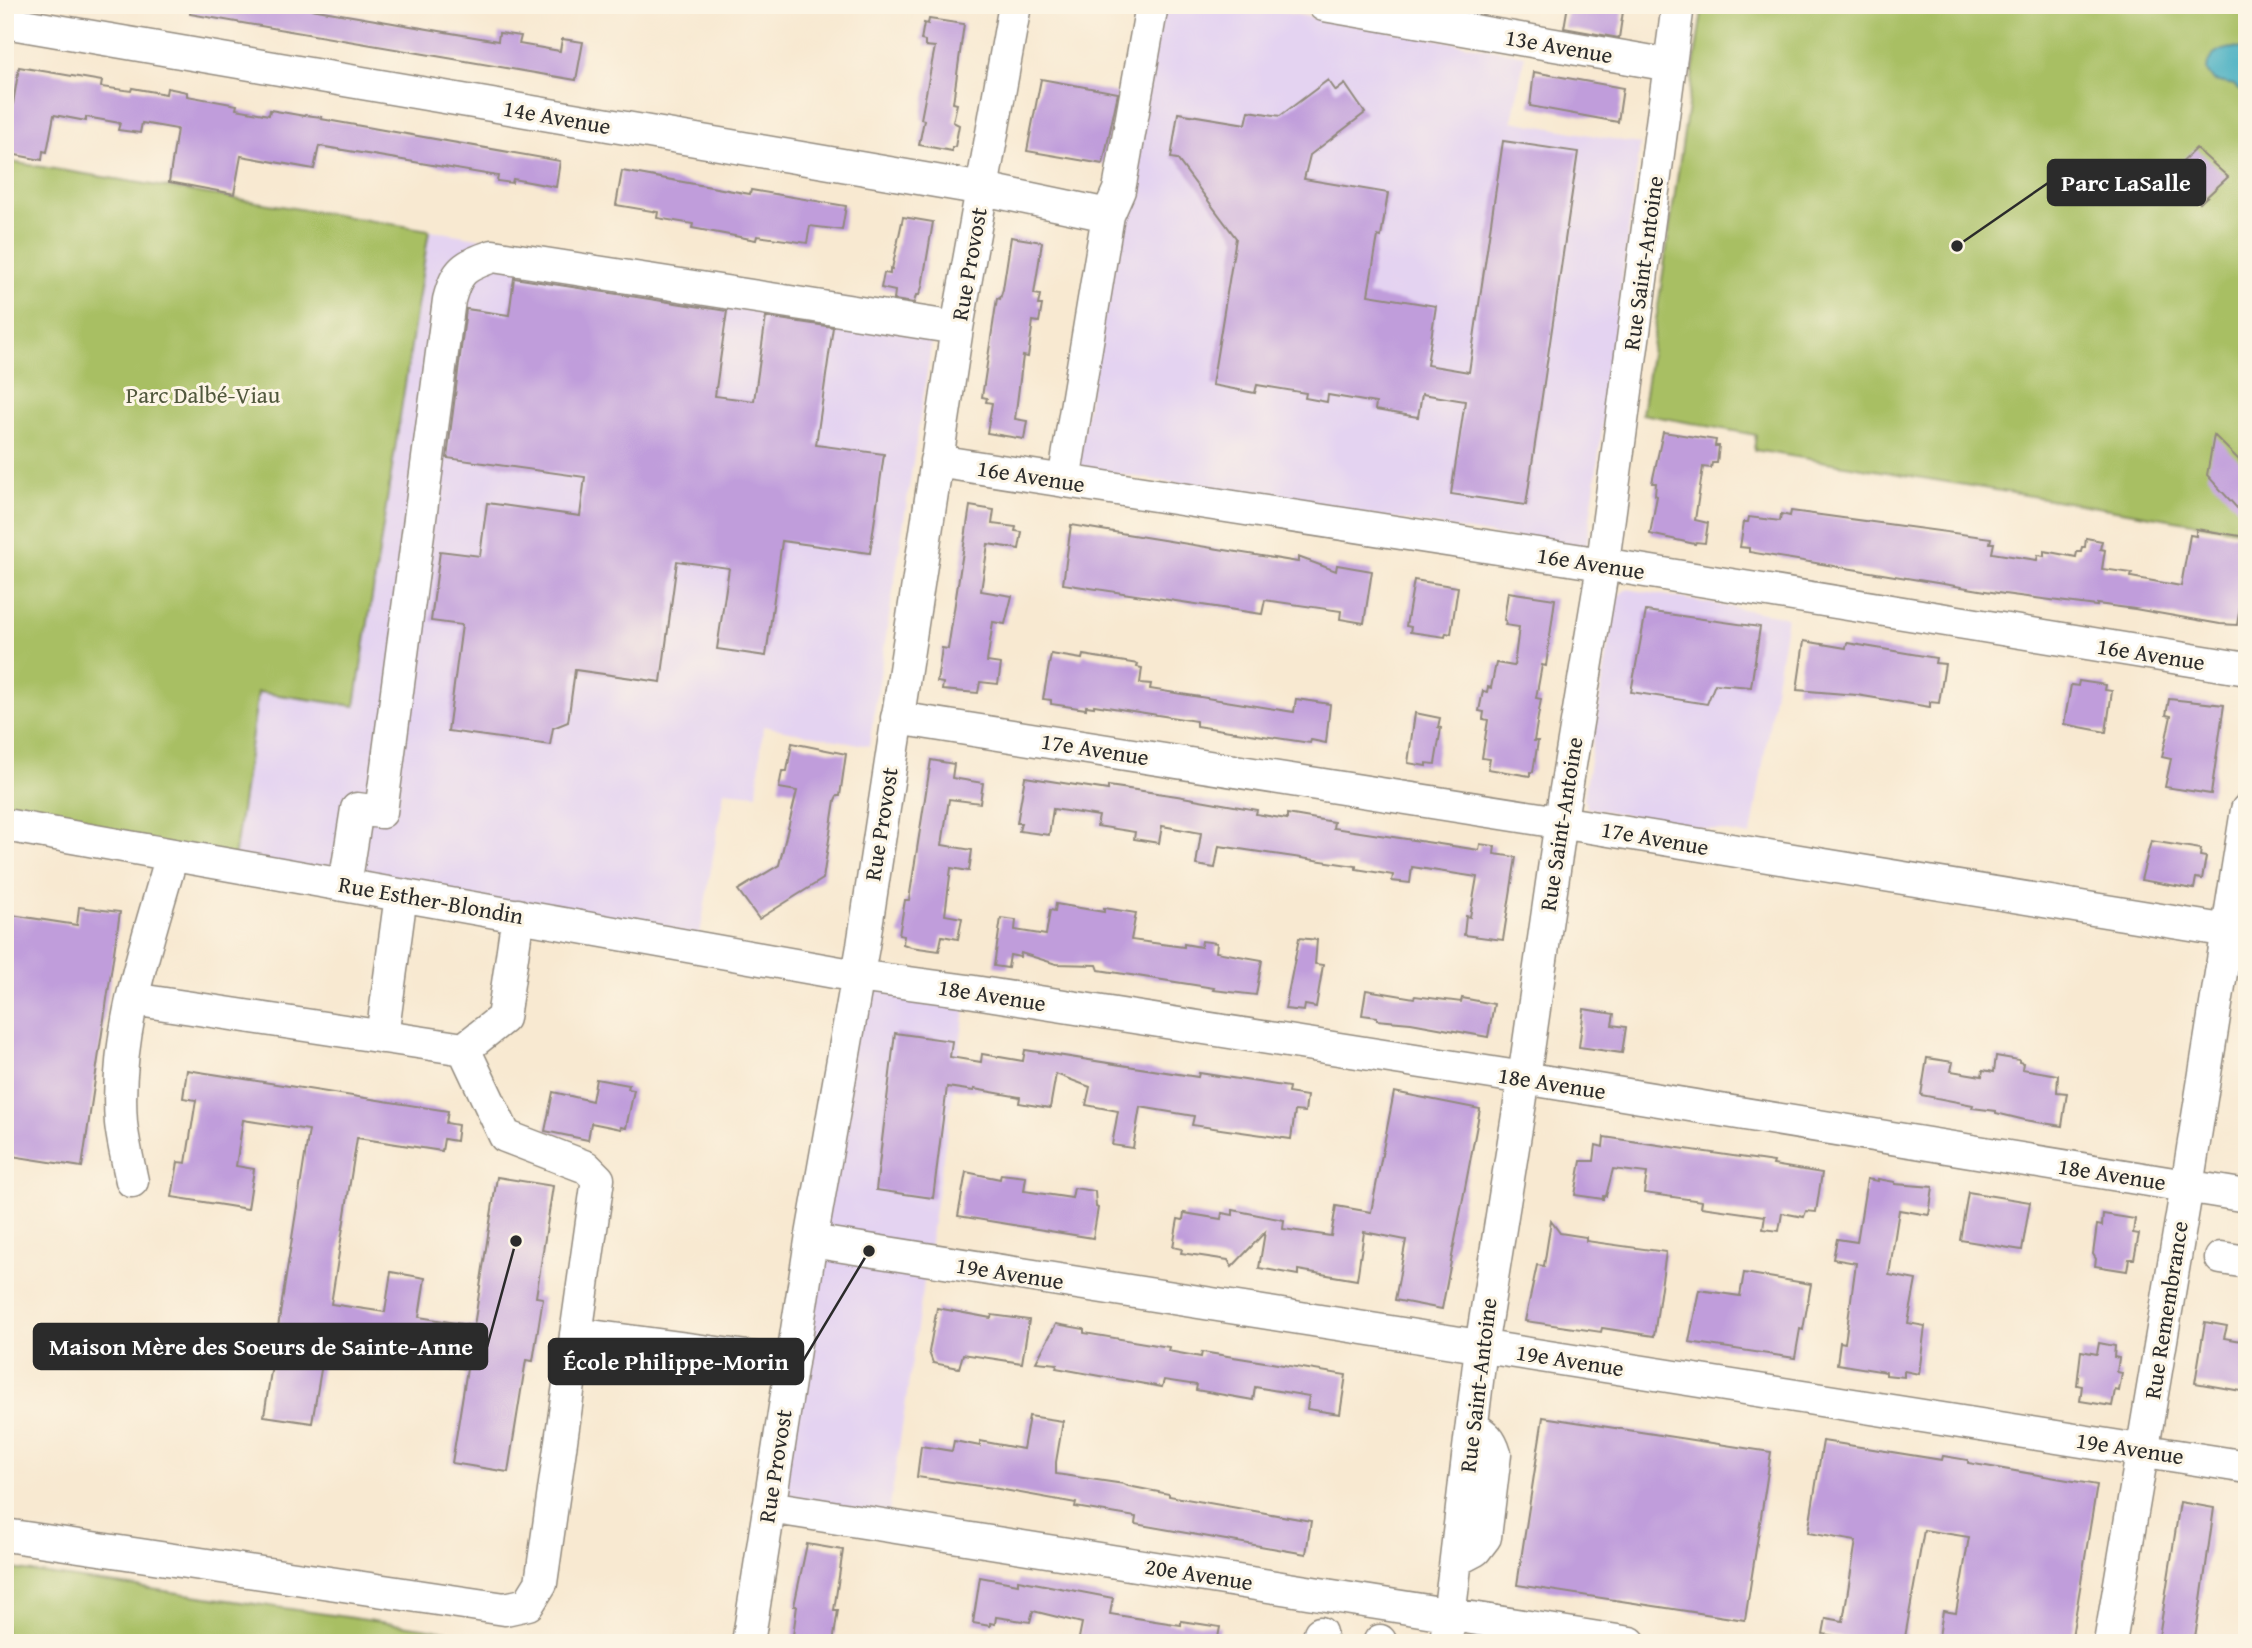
<svg xmlns="http://www.w3.org/2000/svg" width="2252" height="1648" viewBox="0 0 2252 1648" font-family="'Gentium Book Plus',serif">
<style>
.built{fill:#e4d3f1}
.green{fill:#a8bf64;stroke:#6a7548;stroke-width:2}
.water{fill:#42adc1;stroke:#366c76;stroke-width:2}
.building{fill:#c09ddb}
.lines{fill:none;stroke-linecap:round;stroke-linejoin:round}
.minor-casing{stroke:#928a7e;stroke-width:35}
.minor{stroke:#fff;stroke-width:32}
.labels{text-anchor:middle;stroke-width:6;stroke-linejoin:round;paint-order:stroke}
.street-label{font-size:23px;fill:#2b2b2b;stroke:#fcf5e5}
.park-label{font-size:23px;fill:#50573c;stroke:#fcf5e5}
.leader{fill:none;stroke:#2b2b2b;stroke-width:2.5}
.callout-dot{fill:#2b2b2b;stroke:#fcf5e5;stroke-width:2.5}
.callout{fill:#2b2b2b;stroke:#2b2b2b;stroke-width:2.5}
.callout-label{font-size:24px;text-anchor:middle;font-weight:bold;fill:#fff}
</style>
<rect width="100%" height="100%" fill="#fcf5e5"/>
<filter id="ink" filterUnits="userSpaceOnUse"><feTurbulence type="fractalNoise" baseFrequency=".0143" numOctaves="2"/><feDisplacementMap in="SourceGraphic" scale="14" xChannelSelector="R" yChannelSelector="G"/><feConvolveMatrix kernelMatrix="1 2 1 2 8 2 1 2 1" color-interpolation-filters="sRGB"/></filter>
<filter id="wash" filterUnits="userSpaceOnUse"><feTurbulence type="fractalNoise" baseFrequency=".00686" numOctaves="4" result="noise"/><feDisplacementMap in="SourceGraphic" scale="28" xChannelSelector="R" yChannelSelector="G"/><feGaussianBlur stdDeviation="1.57" result="paint"/><feColorMatrix in="noise" values="0 0 0 0 0 0 0 0 0 0 0 0 0 0 0 0 0 1.4 0 .05"/><feComposite in="paint" operator="in"/></filter>
<g filter="url(#wash)">
<rect width="100%" height="100%" fill="#f8e9d1"/>
<!-- built -->
<path class="built" d="M 1158,5 L 1242,5 L 1525,55 L 1512,121 L 1640,144 L 1586,550 L 1077,467 Z
M 429,230 L 936,314 L 869,746 L 763,726 L 757,794 L 724,791 L 699,940 L 233,866 L 258,692 L 355,706 Z
M 1627,589 L 1787,617 L 1751,836 L 1587,808 L 1584,799 L 1616,597 Z
M 857,976 L 968,991 L 887,1526 L 769,1507 Z"/>
<!-- green -->
<path class="green" d="M 1703,5 L 2247,5 L 2247,532 L 1754,450 L 1756,435 L 1642,414 Z
M 5,161 L 429,230 L 355,706 L 258,692 L 233,866 L 5,825 Z
M 5,1568 L 526,1643 L 5,1643 Z"/>
<!-- water -->
<path class="water" d="M 2233,48 L 2247,50 L 2247,95 L 2234,85 L 2214,81 L 2207,71 C 2207,55 2219,50 2233,48 Z"/>
<g id="blocks">
<!-- building -->
<path class="building" d="M 191,5 L 288,5 L 498,41 L 499,33 L 521,36 L 519,44 L 560,51 L 562,39 L 583,42 L 576,80 L 190,14 Z
M 1568,5 L 1624,5 L 1619,38 L 1564,28 Z
M 929,19 L 964,24 L 953,103 L 957,104 L 953,122 L 959,125 L 955,147 L 952,147 L 952,151 L 919,145 L 924,120 L 921,119 L 935,47 L 925,46 L 925,41 L 921,40 L 924,23 L 928,24 Z
M 19,67 L 102,81 L 101,87 L 131,91 L 132,88 L 166,94 L 167,88 L 187,92 L 187,96 L 237,105 L 236,109 L 269,115 L 270,110 L 304,116 L 305,115 L 322,117 L 321,119 L 560,161 L 556,187 L 513,179 L 512,183 L 497,181 L 498,176 L 319,146 L 314,169 L 241,156 L 234,194 L 169,182 L 177,129 L 142,123 L 140,133 L 118,130 L 120,123 L 86,117 L 86,121 L 54,115 L 47,152 L 43,151 L 42,160 L 5,153 Z
M 1534,72 L 1623,88 L 1618,122 L 1530,106 Z
M 1041,79 L 1118,93 L 1103,164 L 1027,151 Z
M 1328,80 L 1336,91 L 1345,84 L 1365,113 L 1310,155 L 1304,179 L 1388,193 L 1381,237 L 1378,236 L 1368,295 L 1436,306 L 1427,365 L 1469,372 L 1503,141 L 1578,152 L 1526,505 L 1451,494 L 1465,401 L 1422,394 L 1418,417 L 1375,410 L 1376,403 L 1328,395 L 1327,402 L 1305,398 L 1306,393 L 1257,385 L 1255,393 L 1212,385 L 1236,238 L 1177,159 L 1171,158 L 1178,113 L 1246,124 L 1249,111 L 1280,116 Z
M 2196,148 L 2228,177 L 2200,203 L 2171,172 Z
M 622,171 L 750,194 L 751,190 L 846,206 L 842,230 L 810,226 L 807,243 L 757,236 L 756,240 L 692,228 L 693,224 L 657,218 L 658,212 L 616,205 Z
M 903,217 L 933,222 L 922,287 L 919,295 L 916,295 L 914,303 L 894,300 L 895,291 L 881,288 L 884,273 L 890,274 L 890,268 L 892,269 Z
M 1011,237 L 1042,242 L 1034,294 L 1040,295 L 1038,305 L 1042,305 L 1039,322 L 1033,321 L 1028,357 L 1023,356 L 1015,419 L 1027,421 L 1024,439 L 987,433 L 992,403 L 986,402 L 987,398 L 982,397 L 997,298 L 1000,299 L 1003,289 Z
M 514,278 L 727,311 L 715,396 L 754,401 L 766,317 L 833,327 L 816,445 L 884,454 L 870,553 L 782,541 L 766,656 L 717,649 L 729,568 L 677,561 L 661,682 L 575,670 L 568,722 L 553,728 L 550,745 L 448,731 L 462,625 L 431,621 L 440,551 L 480,556 L 487,503 L 580,516 L 585,477 L 447,458 L 466,309 L 509,315 Z
M 1663,432 L 1716,440 L 1715,446 L 1719,446 L 1717,463 L 1712,463 L 1711,468 L 1703,467 L 1695,520 L 1708,523 L 1705,543 L 1696,542 L 1695,544 L 1650,534 L 1657,496 L 1655,495 L 1656,483 L 1652,483 Z
M 2214,435 L 2247,468 L 2247,519 L 2207,475 Z
M 970,506 L 994,510 L 992,524 L 1016,527 L 1015,531 L 1022,532 L 1019,549 L 988,544 L 981,591 L 1012,596 L 1005,624 L 993,622 L 987,662 L 1001,664 L 998,684 L 980,682 L 978,693 L 942,690 L 943,683 L 937,682 L 942,648 L 948,649 Z
M 1791,511 L 1991,538 L 1990,543 L 1994,543 L 1992,553 L 2037,560 L 2038,555 L 2044,556 L 2044,551 L 2076,557 L 2077,552 L 2081,552 L 2082,547 L 2085,547 L 2086,538 L 2102,541 L 2100,549 L 2105,550 L 2102,569 L 2132,573 L 2131,577 L 2181,586 L 2190,535 L 2196,536 L 2196,529 L 2247,537 L 2247,566 L 2237,625 L 2220,624 L 2135,609 L 2097,604 L 2097,606 L 2004,594 L 1749,552 L 1749,548 L 1740,547 L 1744,522 L 1748,522 L 1749,517 L 1780,521 L 1781,514 L 1790,516 Z
M 1071,525 L 1298,562 L 1298,557 L 1336,571 L 1337,565 L 1372,571 L 1364,623 L 1340,619 L 1341,611 L 1265,600 L 1262,614 L 1063,584 Z
M 1414,580 L 1458,587 L 1451,634 L 1446,633 L 1445,637 L 1410,632 L 1411,627 L 1406,626 Z
M 1508,592 L 1555,599 L 1546,666 L 1542,665 L 1536,698 L 1541,699 L 1534,741 L 1538,741 L 1533,772 L 1530,772 L 1530,776 L 1488,769 L 1490,759 L 1482,758 L 1488,720 L 1483,719 L 1484,712 L 1479,711 L 1483,691 L 1487,692 L 1488,687 L 1491,688 L 1496,663 L 1514,666 L 1519,627 L 1505,625 L 1506,621 L 1504,620 Z
M 1646,611 L 1760,627 L 1751,687 L 1715,684 L 1707,704 L 1631,692 Z
M 1804,641 L 1846,648 L 1847,643 L 1936,658 L 1935,663 L 1945,664 L 1939,703 L 1930,702 L 1930,707 L 1857,695 L 1797,690 Z
M 1051,654 L 1082,659 L 1083,655 L 1138,664 L 1137,667 L 1142,668 L 1140,683 L 1151,684 L 1150,689 L 1294,712 L 1296,699 L 1330,704 L 1326,743 L 1311,740 L 1310,743 L 1196,726 L 1196,721 L 1094,705 L 1094,707 L 1086,706 L 1086,709 L 1051,704 L 1051,700 L 1043,699 Z
M 2079,681 L 2106,685 L 2105,690 L 2112,691 L 2106,732 L 2064,724 L 2071,685 L 2078,686 Z
M 2169,699 L 2224,705 L 2211,794 L 2165,787 L 2171,759 L 2162,757 L 2171,716 L 2166,715 Z
M 1415,713 L 1440,718 L 1438,727 L 1441,728 L 1435,764 L 1426,763 L 1426,766 L 1408,763 Z
M 792,743 L 846,754 L 840,796 L 837,796 L 835,800 L 823,879 L 759,919 L 738,890 L 779,865 L 797,791 L 779,788 L 782,771 L 787,771 Z
M 931,760 L 954,764 L 952,778 L 983,783 L 980,803 L 949,799 L 942,845 L 972,850 L 969,871 L 951,868 L 945,915 L 962,918 L 958,939 L 942,936 L 939,951 L 911,947 L 903,944 L 904,936 L 899,935 L 905,900 L 909,900 Z
M 1025,777 L 1108,790 L 1108,786 L 1177,796 L 1257,810 L 1256,814 L 1287,819 L 1287,814 L 1334,822 L 1333,828 L 1413,840 L 1479,850 L 1480,844 L 1495,846 L 1494,854 L 1516,857 L 1503,940 L 1464,935 L 1466,916 L 1470,917 L 1477,877 L 1412,867 L 1410,883 L 1392,881 L 1393,875 L 1356,869 L 1356,866 L 1219,846 L 1215,868 L 1196,865 L 1201,833 L 1162,826 L 1159,843 L 1134,839 L 1135,832 L 1097,826 L 1099,816 L 1053,809 L 1049,835 L 1019,831 L 1021,823 L 1017,823 Z
M 2151,841 L 2201,849 L 2200,856 L 2206,857 L 2202,879 L 2196,878 L 2194,889 L 2141,880 Z
M 1056,904 L 1104,912 L 1104,908 L 1136,913 L 1131,940 L 1184,947 L 1184,944 L 1201,947 L 1202,941 L 1217,943 L 1216,952 L 1262,960 L 1256,995 L 1213,990 L 1214,988 L 1099,970 L 1097,965 L 1056,964 L 1021,953 L 1020,957 L 1010,955 L 1008,968 L 994,966 L 1001,918 L 1016,920 L 1015,930 L 1046,935 L 1050,910 L 1055,911 Z
M 79,907 L 120,912 L 82,1167 L 5,1155 L 5,914 L 77,925 Z
M 1299,938 L 1317,940 L 1315,964 L 1323,965 L 1316,1007 L 1305,1005 L 1304,1011 L 1285,1009 Z
M 1366,990 L 1414,998 L 1415,996 L 1461,1002 L 1462,998 L 1494,1004 L 1488,1037 L 1411,1023 L 1377,1020 L 1377,1017 L 1362,1015 Z
M 1584,1009 L 1614,1014 L 1612,1025 L 1626,1027 L 1622,1053 L 1579,1047 Z
M 895,1033 L 952,1041 L 950,1057 L 981,1062 L 982,1054 L 1023,1061 L 1025,1050 L 1198,1077 L 1199,1073 L 1289,1087 L 1288,1093 L 1307,1096 L 1305,1112 L 1295,1111 L 1291,1139 L 1192,1125 L 1194,1116 L 1140,1107 L 1133,1148 L 1112,1145 L 1118,1111 L 1086,1105 L 1090,1087 L 1056,1074 L 1050,1108 L 1019,1103 L 1020,1097 L 974,1089 L 974,1091 L 947,1087 L 933,1198 L 876,1190 Z
M 1996,1056 L 2019,1060 L 2019,1062 L 2023,1063 L 2022,1069 L 2058,1075 L 2057,1092 L 2067,1093 L 2062,1126 L 2025,1120 L 1996,1113 L 1996,1111 L 1972,1108 L 1973,1105 L 1921,1095 L 1927,1058 L 1953,1062 L 1951,1071 L 1982,1076 L 1983,1070 L 1994,1072 Z
M 187,1070 L 448,1111 L 446,1123 L 458,1125 L 456,1141 L 444,1139 L 442,1151 L 357,1138 L 331,1304 L 385,1312 L 391,1272 L 425,1278 L 419,1317 L 474,1326 L 497,1177 L 553,1186 L 536,1297 L 543,1298 L 533,1361 L 526,1360 L 508,1472 L 452,1463 L 467,1369 L 400,1358 L 399,1364 L 324,1352 L 312,1423 L 264,1416 L 309,1130 L 243,1120 L 236,1166 L 254,1169 L 248,1209 L 172,1197 L 178,1162 L 186,1163 L 196,1100 L 183,1098 Z
M 596,1079 L 629,1085 L 628,1089 L 634,1090 L 626,1128 L 621,1127 L 621,1129 L 591,1123 L 588,1140 L 545,1131 L 553,1092 L 592,1101 Z
M 1394,1092 L 1480,1109 L 1442,1309 L 1395,1300 L 1406,1240 L 1364,1232 L 1357,1280 L 1298,1270 L 1298,1275 L 1259,1268 L 1265,1232 L 1232,1267 L 1228,1260 L 1181,1253 L 1182,1249 L 1173,1247 L 1178,1219 L 1183,1220 L 1184,1213 L 1221,1219 L 1222,1213 L 1233,1215 L 1233,1210 L 1284,1220 L 1283,1229 L 1331,1236 L 1336,1206 L 1371,1212 Z
M 1604,1137 L 1774,1162 L 1773,1165 L 1822,1173 L 1816,1212 L 1806,1211 L 1804,1217 L 1782,1213 L 1779,1231 L 1763,1229 L 1765,1216 L 1701,1207 L 1702,1201 L 1644,1193 L 1647,1173 L 1613,1169 L 1606,1196 L 1603,1196 L 1603,1199 L 1575,1195 L 1581,1161 L 1594,1161 L 1596,1145 L 1603,1147 Z
M 966,1172 L 1000,1179 L 1001,1174 L 1026,1177 L 1024,1191 L 1072,1198 L 1074,1188 L 1095,1191 L 1096,1207 L 1098,1208 L 1093,1238 L 958,1216 Z
M 1867,1179 L 1878,1181 L 1878,1179 L 1895,1182 L 1895,1184 L 1933,1187 L 1929,1215 L 1899,1210 L 1889,1275 L 1916,1280 L 1908,1323 L 1925,1326 L 1919,1374 L 1904,1371 L 1904,1377 L 1886,1375 L 1886,1372 L 1837,1364 L 1840,1342 L 1845,1343 L 1856,1263 L 1833,1259 L 1837,1239 L 1857,1242 Z
M 1968,1192 L 2030,1202 L 2022,1250 L 1960,1240 Z
M 2103,1214 L 2135,1219 L 2133,1233 L 2139,1234 L 2134,1259 L 2129,1259 L 2127,1271 L 2095,1266 L 2096,1259 L 2093,1254 L 2097,1225 L 2102,1226 Z
M 1551,1221 L 1560,1233 L 1586,1237 L 1586,1241 L 1666,1252 L 1654,1336 L 1602,1328 L 1601,1332 L 1525,1321 L 1537,1265 L 1544,1266 Z
M 1744,1273 L 1811,1284 L 1803,1330 L 1800,1329 L 1795,1358 L 1689,1342 L 1699,1290 L 1740,1296 Z
M 937,1308 L 991,1318 L 992,1315 L 1029,1320 L 1022,1363 L 963,1354 L 959,1368 L 933,1363 L 929,1352 Z
M 2205,1322 L 2227,1326 L 2224,1338 L 2247,1342 L 2247,1392 L 2195,1383 Z
M 1056,1324 L 1084,1329 L 1084,1333 L 1169,1347 L 1168,1351 L 1201,1357 L 1202,1352 L 1346,1375 L 1340,1414 L 1307,1409 L 1309,1396 L 1255,1387 L 1253,1400 L 1196,1390 L 1197,1385 L 1164,1380 L 1162,1387 L 1056,1368 L 1057,1364 L 1036,1362 Z
M 2099,1343 L 2115,1346 L 2114,1357 L 2119,1358 L 2117,1372 L 2122,1373 L 2119,1391 L 2115,1390 L 2112,1406 L 2080,1401 L 2082,1386 L 2077,1385 L 2081,1351 L 2097,1354 Z
M 1029,1416 L 1063,1421 L 1056,1462 L 1056,1474 L 1124,1484 L 1128,1486 L 1169,1494 L 1169,1496 L 1311,1521 L 1306,1554 L 1135,1524 L 1136,1517 L 1075,1507 L 1076,1503 L 993,1488 L 917,1477 L 921,1446 L 952,1451 L 954,1441 L 980,1446 L 980,1441 L 1023,1449 Z
M 1543,1417 L 1771,1452 L 1745,1620 L 1517,1585 Z
M 1823,1441 L 1942,1460 L 1943,1456 L 1968,1460 L 1968,1463 L 2097,1485 L 2071,1643 L 1938,1643 L 1943,1611 L 1956,1613 L 1969,1537 L 1924,1530 L 1904,1643 L 1877,1643 L 1823,1634 L 1826,1618 L 1843,1621 L 1856,1541 L 1808,1533 Z
M 2180,1502 L 2214,1508 L 2201,1601 L 2194,1643 L 2158,1643 Z
M 807,1544 L 843,1550 L 834,1610 L 838,1610 L 833,1643 L 792,1643 L 797,1606 L 794,1606 Z
M 980,1577 L 1018,1584 L 1018,1580 L 1113,1598 L 1110,1614 L 1181,1625 L 1181,1621 L 1220,1627 L 1217,1643 L 1078,1643 L 1082,1623 L 1033,1611 L 1030,1622 L 996,1617 L 995,1624 L 990,1623 L 990,1626 L 973,1623 Z"/>
</g>
</g>
<g filter="url(#ink)">
<use href="#blocks" fill-opacity="0" stroke="#928a7e" stroke-width="2"/>
<g class="lines">
<!-- minor casing -->
<g class="minor-casing">
<path id="minor" d="M 1324,5 L 1670,65
M 5,22 L 983,189 L 1108,215
M 936,461 L 1602,564 L 2247,669
M 1064,481 L 1108,215 L 1119,190 L 1152,5
M 897,718 L 1578,825 L 2247,934
M 5,825 L 857,976 L 968,991 L 1524,1078 L 2247,1196
M 345,885 L 357,809 L 381,812 L 449,300 C 457,270 464,266 493,256 L 957,328
M 382,1037 L 401,895
M 464,1049 L 503,1018 L 518,915
M 132,1181 C 128,1162 123,1142 121,1123 C 114,1032 148,941 172,855
M 811,1241 L 2247,1467
M 2221,1258 L 2247,1262
M 576,1334 L 792,1363
M 769,1507 L 1630,1643
M 5,1535 L 505,1609 L 528,1604 L 541,1583 L 598,1179 L 586,1167 L 505,1136 L 464,1049 L 132,999
M 1456,1560 L 1475,1550 L 1485,1537 L 1495,1454 C 1491,1440 1485,1434 1472,1427
M 748,1643 L 811,1241 L 863,946 L 957,328 L 1015,5
M 1318,1643 L 1320,1633
M 1380,1643 L 1380,1641
M 1446,1643 L 1481,1347 L 1524,1078 L 1563,807 L 1600,584 L 1678,5
M 2110,1643 L 2187,1186 L 2247,810"/>
</g>
<!-- minor -->
<use href="#minor" class="minor"/>
</g>
</g>
<g class="labels">
<!-- street labels -->
<g class="street-label">
<text transform="translate(1559 46) rotate(10)" y="8">13e Avenue</text>
<text transform="translate(557 117) rotate(10)" y="8">14e Avenue</text>
<text transform="translate(1643 263) rotate(-82)" y="8">Rue Saint-Antoine</text>
<text transform="translate(969 264) rotate(-80)" y="8">Rue Provost</text>
<text transform="translate(1031 476) rotate(9)" y="8">16e Avenue</text>
<text transform="translate(1591 563) rotate(9)" y="8">16e Avenue</text>
<text transform="translate(2151 654) rotate(9)" y="8">16e Avenue</text>
<text transform="translate(1095 749) rotate(9)" y="8">17e Avenue</text>
<text transform="translate(881 824) rotate(-81)" y="8">Rue Provost</text>
<text transform="translate(1561 824) rotate(-81)" y="8">Rue Saint-Antoine</text>
<text transform="translate(1655 838) rotate(10)" y="8">17e Avenue</text>
<text transform="translate(431 900) rotate(10)" y="8">Rue Esther-Blondin</text>
<text transform="translate(992 995) rotate(9)" y="8">18e Avenue</text>
<text transform="translate(1552 1083) rotate(9)" y="8">18e Avenue</text>
<text transform="translate(2112 1174) rotate(9)" y="8">18e Avenue</text>
<text transform="translate(1010 1273) rotate(9)" y="8">19e Avenue</text>
<text transform="translate(2166 1310) rotate(-81)" y="8">Rue Remembrance</text>
<text transform="translate(1570 1360) rotate(9)" y="8">19e Avenue</text>
<text transform="translate(1478 1385) rotate(-83)" y="8">Rue Saint-Antoine</text>
<text transform="translate(2130 1448) rotate(9)" y="8">19e Avenue</text>
<text transform="translate(775 1466) rotate(-81)" y="8">Rue Provost</text>
<text transform="translate(1199 1574) rotate(9)" y="8">20e Avenue</text>
</g>
<!-- park labels -->
<g class="park-label">
<text x="203" y="403">Parc Dalbé-Viau</text>
</g>
</g>
<!-- callouts -->
<path class="leader" d="M1957 246L2048 183M516 1241L487 1347M869 1251L803 1361"/>
<g class="callout-dot">
<circle cx="1957" cy="246" r="7"/>
<circle cx="516" cy="1241" r="7"/>
<circle cx="869" cy="1251" r="7"/>
</g>
<g class="callout">
<rect x="2048" y="160" width="157" height="45" rx="7"/>
<rect x="34" y="1324" width="453" height="45" rx="7"/>
<rect x="549" y="1339" width="254" height="45" rx="7"/>
</g>
<g class="callout-label">
<text x="2126" y="191">Parc LaSalle</text>
<text x="261" y="1355">Maison Mère des Soeurs de Sainte-Anne</text>
<text x="676" y="1370">École Philippe-Morin</text>
</g>
<!-- margin -->
<rect width="2252" height="1648" fill="none" stroke="#fcf5e5" stroke-width="28"/>
</svg>
